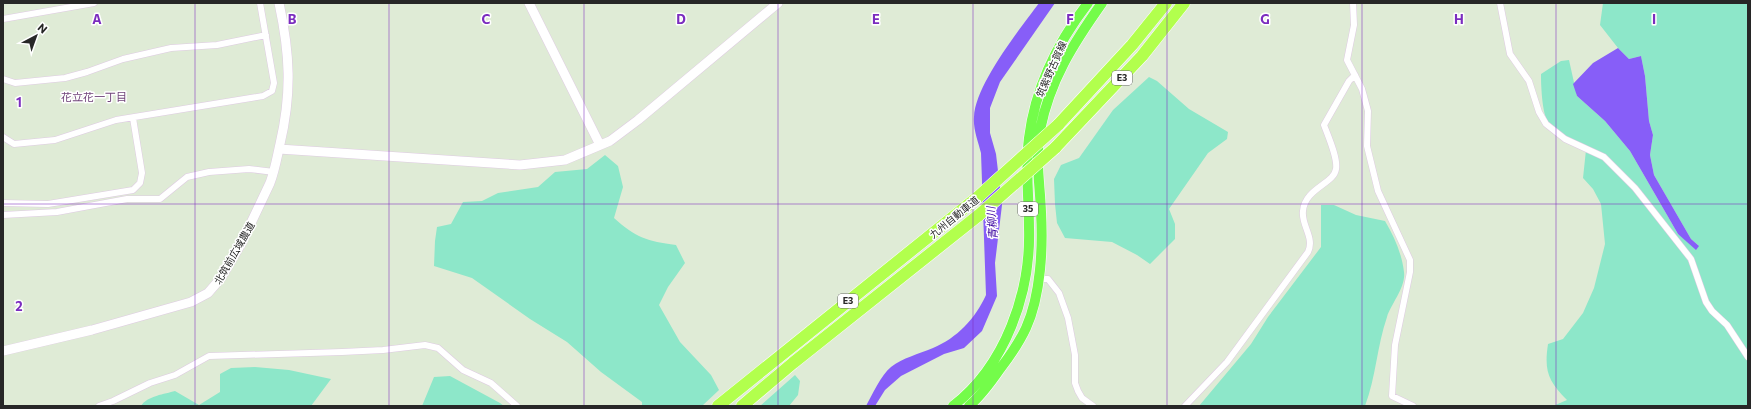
<svg xmlns="http://www.w3.org/2000/svg" width="1751" height="409" viewBox="0 0 1751 409" font-family="Commissioner,'Noto Sans JP',sans-serif">
<style>
.green{fill:#8de7c9}
.water{fill:#875ef8}
.lines{fill:none;stroke-linecap:round;stroke-linejoin:round}
.street-casing{stroke:#decbe2;stroke-width:7}
.secondary-casing{stroke:#decbe2;stroke-width:10}
.primary-casing{stroke:#fff;stroke-width:11}
.highway-casing{stroke:#fff;stroke-width:13}
.street{stroke:#fff;stroke-width:6}
.secondary{stroke:#fff;stroke-width:9}
.primary{stroke:#74fc4a;stroke-width:10}
.highway{stroke:#b2ff4d;stroke-width:12}
.highway-bridge-casing{stroke:#fff;stroke-width:13;stroke-linecap:butt}
.highway-bridge{stroke:#b2ff4d;stroke-width:12}
.grid{fill:none;stroke:#7b2cbf;stroke-width:1;stroke-opacity:0.55}
.labels{text-anchor:middle;stroke-width:3;stroke-linejoin:round;paint-order:stroke}
.shield{fill:#fff;stroke:#686868;stroke-width:1}
.shield-label{font-size:9px;font-weight:bold;fill:#272727}
.street-label{font-size:10px;fill:#272727;stroke:#fff}
.neighbourhood-label{font-size:11px;fill:#70447a;stroke:#fff}
.water-label{font-size:11px;font-style:italic;fill:#38029f;stroke:#fff}
.grid-label{font-size:13px;text-anchor:middle;font-weight:bold;fill:#7b2cbf;stroke:#fff;stroke-width:3;stroke-linejoin:round;paint-order:stroke}
</style>
<rect width="100%" height="100%" fill="#dfebd6"/>
<!-- green -->
<path class="green" d="M 1603,3 L 1748,3 L 1748,406 L 1553,406 L 1567,400 C 1548,381 1544,371 1548,344 L 1563,339 L 1583,313 L 1594,288 L 1605,244 L 1601,204 L 1593,189 L 1583,178 L 1586,150 C 1574,143 1552,132 1547,120 C 1542,110 1541,85 1541,74 L 1561,61 L 1569,60 L 1577,96 L 1605,121 L 1630,151 L 1678,234 L 1699,246 L 1691,239 L 1654,175 L 1650,155 L 1653,135 L 1649,121 L 1645,76 L 1641,56 L 1629,59 L 1618,48 L 1600,25 Z
M 1149,77 L 1157,81 L 1189,109 L 1228,132 L 1227,139 L 1208,153 L 1169,209 L 1175,224 L 1175,239 L 1150,264 L 1137,255 L 1112,242 L 1065,238 L 1057,223 L 1055,204 L 1054,179 L 1061,165 L 1079,158 L 1113,110 Z
M 605,155 L 618,166 L 623,187 L 614,218 C 636,238 647,241 676,245 L 685,263 L 668,287 L 659,305 L 680,342 L 711,375 L 719,390 L 702,406 L 642,406 L 642,402 L 601,372 L 567,342 L 530,319 L 472,278 L 434,266 L 435,241 L 437,227 L 451,224 L 463,202 L 482,201 L 498,193 L 538,187 L 555,172 L 587,169 Z
M 1321,205 L 1334,205 L 1356,215 L 1385,221 C 1394,236 1402,254 1404,272 C 1406,287 1391,304 1387,317 C 1377,346 1376,377 1365,406 L 1199,406 L 1251,344 L 1268,317 L 1321,247 Z
M 255,367 L 289,370 L 331,379 L 311,406 L 141,406 C 147,396 165,394 175,391 L 199,405 L 220,392 L 220,374 L 231,368 Z
M 795,375 L 800,381 L 798,395 L 789,406 L 760,406 Z
M 450,376 L 500,403 L 504,406 L 422,406 L 434,377 Z"/>
<!-- water -->
<path class="water" d="M 1039,3 L 1055,3 L 1000,82 L 990,108 L 990,133 L 996,154 L 1002,205 L 995,263 L 997,296 L 982,331 L 964,348 L 944,354 L 901,376 L 885,390 L 875,406 L 866,406 C 872,395 881,375 891,367 C 903,358 918,354 933,348 C 957,338 975,319 986,295 L 981,153 C 978,141 973,129 974,117 C 975,85 1020,29 1039,3 Z
M 1618,48 L 1629,59 L 1641,56 L 1645,76 L 1649,121 L 1653,135 L 1650,155 L 1654,175 L 1691,239 L 1699,246 L 1696,250 L 1678,234 L 1630,151 L 1605,121 L 1577,96 L 1573,84 L 1593,63 Z"/>
<g class="lines">
<!-- street casing -->
<g class="street-casing">
<path id="street" d="M 1353,3 L 1354,25 L 1347,60 L 1362,89 L 1368,111 L 1367,146 L 1378,191 L 1410,260 L 1410,272 L 1395,345 L 1392,396 L 1413,406
M 1500,3 L 1510,54 L 1529,81 L 1539,112 L 1546,124 L 1565,139 L 1604,157 L 1635,188 L 1691,259 L 1706,302 L 1712,311 L 1727,325 L 1748,357
M 3,19 L 94,3
M 3,79 L 15,83 L 65,78 L 87,72 L 123,59 L 171,48 L 217,45 L 266,35
M 3,137 L 14,144 L 55,140 L 116,120 L 263,96 L 272,91 L 274,83 L 260,3
M 3,203 L 48,204 L 133,190 L 140,183 L 142,173 L 133,118
M 3,215 L 57,212 L 127,199 L 160,199 L 187,177 L 209,172 L 249,169 L 274,172
M 1038,279 L 1048,279 L 1059,293 L 1068,318 L 1075,355 L 1075,383 L 1078,391 L 1082,398 L 1093,406
M 99,406 L 113,401 L 150,383 L 175,375 L 209,356 L 342,352 L 383,350 L 425,345 L 438,348 L 463,370 L 491,383 L 517,406
M 1185,406 L 1227,362 L 1308,252 C 1315,238 1301,225 1303,211 C 1305,188 1334,184 1336,169 C 1338,158 1328,136 1324,125 L 1349,81 L 1355,75"/>
</g>
<!-- secondary casing -->
<g class="secondary-casing">
<path id="secondary" d="M 529,3 L 600,145
M 279,149 L 520,165 L 565,160 L 610,141 L 638,120 L 778,3
M 3,351 L 92,330 L 191,302 L 208,293 L 221,278 L 241,244 L 270,183 C 275,170 277,157 280,144 C 292,93 290,54 279,3"/>
</g>
<!-- primary casing -->
<g class="primary-casing">
<path id="primary" d="M 953,406 C 1005,366 1031,293 1029,228 C 1029,198 1025,168 1029,138 C 1035,89 1058,42 1088,3
M 969,406 C 981,396 991,382 1000,369 C 1010,356 1019,343 1026,328 C 1041,295 1043,247 1041,212 C 1040,184 1035,158 1040,130 C 1050,80 1073,44 1102,3"/>
</g>
<!-- highway casing -->
<g class="highway-casing">
<path id="highway" d="M 1058,125 L 1132,45 L 1166,3
M 1055,148 L 1142,56 L 1184,3
M 718,406 L 978,197
M 742,406 L 793,363 L 979,215"/>
</g>
<!-- street -->
<use href="#street" class="street"/>
<!-- secondary -->
<use href="#secondary" class="secondary"/>
<!-- primary -->
<use href="#primary" class="primary"/>
<!-- highway -->
<use href="#highway" class="highway"/>
<!-- highway-bridge casing -->
<g class="highway-bridge-casing">
<path id="highway-bridge" d="M 978,197 L 1058,125
M 979,215 L 1055,148"/>
</g>
<!-- highway-bridge -->
<use href="#highway-bridge" class="highway-bridge"/>
</g>
<!-- grid -->
<path class="grid" d="M 195,3 L 195,406M 389,3 L 389,406M 584,3 L 584,406M 778,3 L 778,406M 973,3 L 973,406M 1167,3 L 1167,406M 1362,3 L 1362,406M 1556,3 L 1556,406M 3,204 L 1748,204"/>
<g class="labels">
<!-- shield labels -->
<g class="shield">
<rect x="1112" y="71" width="20" height="14" rx="3"/>
<rect x="1018" y="202" width="20" height="14" rx="3"/>
<rect x="838" y="294" width="20" height="14" rx="3"/>
</g>
<g class="shield-label">
<text x="1122" y="81">E3</text>
<text x="1028" y="212">35</text>
<text x="848" y="304">E3</text>
</g>
<!-- street labels -->
<g class="street-label">
<text transform="translate(1051 69) rotate(-66)" y="4">筑紫野古賀線</text>
<text transform="translate(954 217) rotate(-39)" y="4">九州自動車道</text>
<text transform="translate(234 253) rotate(-60)" y="4">北筑前広域農道</text>
</g>
<!-- neighbourhood labels -->
<g class="neighbourhood-label">
<text x="94" y="101">花立花一丁目</text>
</g>
<!-- water labels -->
<g class="water-label">
<text transform="translate(992 223) rotate(-94)" y="4">青柳川</text>
</g>
</g>
<g class="grid-label">
<text x="97" y="24">A</text>
<text x="292" y="24">B</text>
<text x="486" y="24">C</text>
<text x="681" y="24">D</text>
<text x="876" y="24">E</text>
<text x="1070" y="24">F</text>
<text x="1265" y="24">G</text>
<text x="1459" y="24">H</text>
<text x="1654" y="24">I</text>
<text x="19" y="107">1</text>
<text x="19" y="311">2</text>
</g>
<!-- border -->
<rect width="1751" height="409" fill="none" stroke="#272727" stroke-width="8"/>
<!-- north arrow -->
<g transform="translate(36 36) rotate(41)" stroke="#ffffff" stroke-width="3" paint-order="stroke">
<path d="M0-3L7 15L0 10L-7 15Z" fill="#272727"/>
<text y="-6" font-size="11" font-weight="bold" text-anchor="middle" fill="#272727">N</text>
</g>
</svg>
